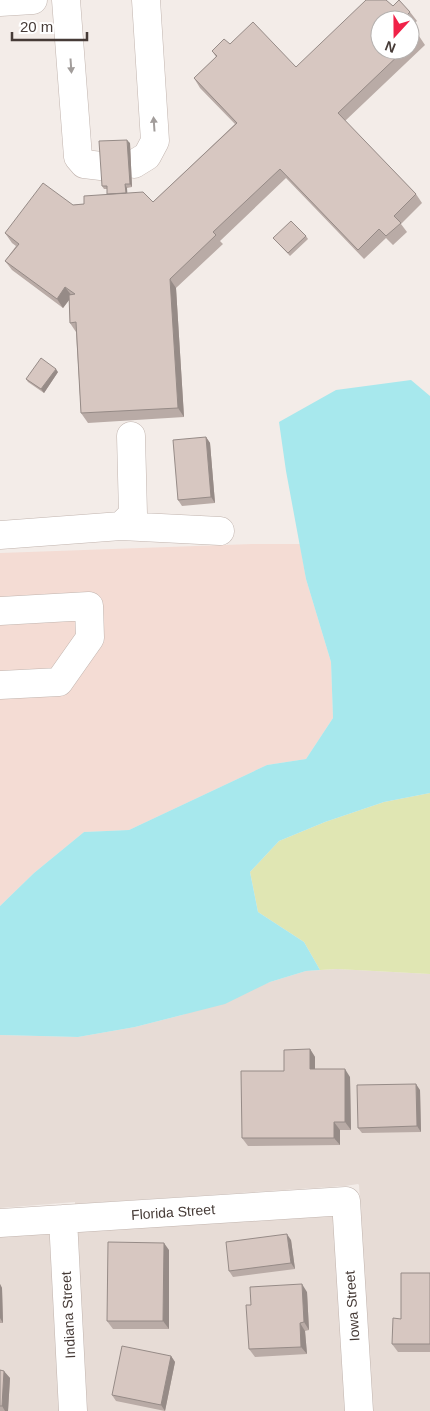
<svg xmlns="http://www.w3.org/2000/svg" width="430" height="1411" viewBox="0 0 430 1411" font-family="Arial,sans-serif">
<style>
.residential{fill:#e7dcd6}
.commercial{fill:#f4dcd4}
.green{fill:#e0e6b3}
.water{fill:#a7e8ed}
.lines{fill:none;stroke-linecap:round;stroke-linejoin:round}
.minor-casing{stroke:#c1b4ae;stroke-width:29}
.minor{stroke:#fff;stroke-width:28}
.wall{fill:#b9aba6;fill-rule:evenodd}
.shaded-wall{fill:#968b87}
.building{fill:#d7c7c1;stroke:#968b87}
.oneway{fill:#a29d9b}
.labels{text-anchor:middle;stroke-width:4.5;stroke-linejoin:round;paint-order:stroke}
.street-label{font-size:14px;fill:#463b37;stroke:#fff}
</style>
<rect width="100%" height="100%" fill="#f3ece8"/>
<!-- residential -->
<path class="residential" d="M 337,969 L 430,974 L 430,1411 L 372,1411 L 359,1185 L 358,1184 L 345,1186 L 75,1204 L 75,1202 L 0,1208 L 0,1035 L 78,1037 L 135,1027 L 182,1015 L 270,982 L 306,971 Z
M 334,1216 L 346,1411 L 87,1411 L 77,1232 Z
M 50,1234 L 60,1411 L 0,1411 L 0,1237 Z"/>
<!-- commercial -->
<path class="commercial" d="M 252,544 L 300,544 L 306,579 L 331,662 L 333,718 L 306,759 L 267,765 L 129,830 L 84,832 L 34,873 L 0,906 L 0,553 Z"/>
<!-- green -->
<path class="green" d="M 430,793 L 430,974 L 337,969 L 320,970 L 304,942 L 258,912 L 250,872 L 279,841 L 325,822 L 384,802 Z"/>
<!-- water -->
<path class="water" d="M 411,380 L 430,396 L 430,793 L 384,802 L 325,822 L 279,841 L 250,872 L 258,912 L 304,942 L 320,970 L 306,971 L 270,982 L 225,1004 L 135,1027 L 78,1037 L 0,1035 L 0,906 L 34,873 L 84,832 L 129,830 L 267,765 L 306,759 L 333,718 L 331,662 L 306,579 L 286,471 L 279,422 L 336,390 Z"/>
<g class="lines">
<!-- minor casing -->
<g class="minor-casing">
<path id="minor" d="M 66,0 L 78,157 L 84,164 L 101,166
M 0,2 L 33,0
M 134,164 L 147,156 L 155,141 L 146,0
M 121,526 L 220,531
M 0,535 L 121,526 L 133,514 L 131,436
M 0,611 L 89,606 L 90,638 L 59,682 L 0,685
M 63,1219 L 73,1411
M 0,1223 L 346,1201 L 359,1411"/>
</g>
<!-- minor -->
<use href="#minor" class="minor"/>
</g>
<!-- wall -->
<path class="wall" d="M 393,6 L 410,12 L 417,21 L 410,27 L 419,36 L 425,45 L 345,121 L 416,194 L 422,203 L 401,224 L 407,232 L 393,245 L 386,238 L 364,259 L 286,178 L 220,241 L 223,244 L 176,288 L 184,417 L 88,423 L 81,413 L 76,332 L 70,323 L 69,300 L 63,308 L 12,270 L 5,261 L 16,246 L 12,243 L 5,233 L 73,205 L 84,204 L 107,194 L 107,189 L 104,189 L 102,186 L 130,143 L 132,187 L 127,188 L 127,193 L 153,202 L 235,124 L 200,88 L 194,78 L 216,57 L 212,51 L 230,44 L 296,67 ZM 380,20 L 410,20 L 410,50 L 380,50 Z
M 306,236 L 308,239 L 290,256 L 273,238 Z
M 58,372 L 44,393 L 28,382 L 26,379 Z
M 206,437 L 210,443 L 215,503 L 182,506 L 178,500 Z
M 310,1049 L 315,1057 L 315,1069 L 350,1077 L 351,1130 L 340,1130 L 340,1145 L 248,1146 L 242,1138 L 284,1071 Z
M 420,1090 L 421,1132 L 362,1133 L 358,1128 Z
M 291,1240 L 295,1269 L 233,1277 L 229,1271 Z
M 169,1250 L 169,1329 L 113,1329 L 107,1321 Z
M 430,1273 L 430,1352 L 398,1352 L 392,1344 L 401,1319 Z
M 0,1284 L 2,1288 L 3,1323 L 0,1323 Z
M 307,1292 L 309,1330 L 305,1331 L 307,1354 L 255,1357 L 249,1349 L 251,1305 Z
M 171,1356 L 175,1362 L 165,1411 L 116,1401 L 112,1395 Z
M 0,1370 L 10,1378 L 8,1411 L 0,1411 Z"/>
<!-- shaded-wall -->
<path class="shaded-wall" d="M 127,140 L 130,143 L 132,187 L 130,184 Z
M 125,184 L 127,188 L 128,202 L 126,199 Z
M 170,279 L 176,288 L 184,417 L 178,408 Z
M 65,287 L 72,296 L 63,308 L 57,299 Z
M 56,369 L 58,372 L 44,393 L 41,389 Z
M 206,437 L 210,443 L 215,503 L 211,497 Z
M 310,1049 L 315,1057 L 315,1077 L 310,1069 Z
M 345,1069 L 350,1077 L 351,1130 L 345,1122 Z
M 416,1084 L 420,1090 L 421,1132 L 417,1126 Z
M 334,1122 L 340,1130 L 340,1145 L 334,1138 Z
M 287,1234 L 291,1240 L 295,1269 L 291,1263 Z
M 164,1243 L 169,1250 L 169,1329 L 163,1321 Z
M 0,1284 L 2,1288 L 3,1323 L 0,1318 Z
M 302,1284 L 307,1292 L 309,1330 L 304,1322 Z
M 300,1323 L 305,1331 L 307,1354 L 301,1347 Z
M 171,1356 L 175,1362 L 165,1411 L 161,1405 Z
M 4,1371 L 10,1378 L 8,1411 L 5,1411 L 2,1406 Z"/>
<!-- building -->
<path class="building" d="M 366,0 L 386,0 L 393,6 L 399,0 L 410,12 L 403,19 L 403,20 L 380,20 L 380,50 L 404,50 L 338,113 L 416,194 L 394,216 L 401,223 L 386,236 L 379,229 L 358,250 L 280,169 L 213,232 L 216,235 L 170,279 L 178,408 L 81,413 L 76,322 L 70,323 L 69,295 L 75,294 L 65,287 L 57,299 L 5,261 L 19,244 L 5,233 L 43,183 L 73,205 L 84,204 L 84,196 L 143,192 L 153,202 L 237,123 L 194,78 L 217,56 L 212,51 L 224,39 L 230,44 L 253,22 L 296,67 Z
M 410,27 L 419,36 L 410,44 Z
M 127,140 L 130,184 L 125,184 L 126,193 L 107,194 L 107,186 L 102,186 L 99,141 Z
M 291,221 L 306,236 L 288,253 L 273,238 Z
M 41,358 L 56,369 L 41,389 L 26,379 Z
M 206,437 L 211,497 L 178,500 L 173,440 Z
M 310,1049 L 310,1069 L 345,1069 L 345,1122 L 334,1122 L 334,1138 L 242,1138 L 241,1071 L 284,1071 L 284,1050 Z
M 416,1084 L 417,1126 L 358,1128 L 357,1085 Z
M 287,1234 L 291,1263 L 229,1271 L 226,1242 Z
M 108,1242 L 164,1243 L 163,1321 L 107,1321 Z
M 401,1273 L 430,1273 L 430,1344 L 392,1344 L 393,1318 L 401,1319 Z
M 302,1284 L 304,1322 L 300,1323 L 301,1347 L 249,1349 L 246,1305 L 251,1305 L 250,1287 Z
M 122,1346 L 171,1356 L 161,1405 L 112,1395 Z
M 0,1370 L 4,1371 L 2,1406 L 0,1406 Z"/>
<!-- one-way arrows -->
<defs><path id="oneway-solid" d="M-6-.8H1V-3.2L6.5 0L1 3.2V.8H-6Z" transform="scale(1.25)"/></defs>
<g class="oneway">
<use href="#oneway-solid" transform="translate(71 66) rotate(86)"/>
<use href="#oneway-solid" transform="translate(154 124) rotate(-94)"/>
</g>
<g class="labels">
<!-- street labels -->
<g class="street-label">
<text transform="translate(173 1212) rotate(-4)" y="5">Florida Street</text>
<text transform="translate(352 1306) rotate(-94)" y="5">Iowa Street</text>
<text transform="translate(68 1315) rotate(-93)" y="5">Indiana Street</text>
</g>
</g>
<!-- north arrow -->
<g transform="translate(395 35) rotate(201)"><circle r="24" fill="#ffffff" stroke="#b5b1af"/>
<path d="M0-4L9 19L0 12L-9 19Z" fill="#f02248"/>
<text y="-8" font-size="14" font-weight="bold" text-anchor="middle" fill="#463b37">N</text>
</g>
<!-- scale -->
<path d="M12 32v8h75v-8" fill="none" stroke="#463b37" stroke-width="2.5"/>
<text x="20" y="32" font-size="15" fill="#463b37" stroke="#ffffff" stroke-width="4" paint-order="stroke">20 m</text>
</svg>
